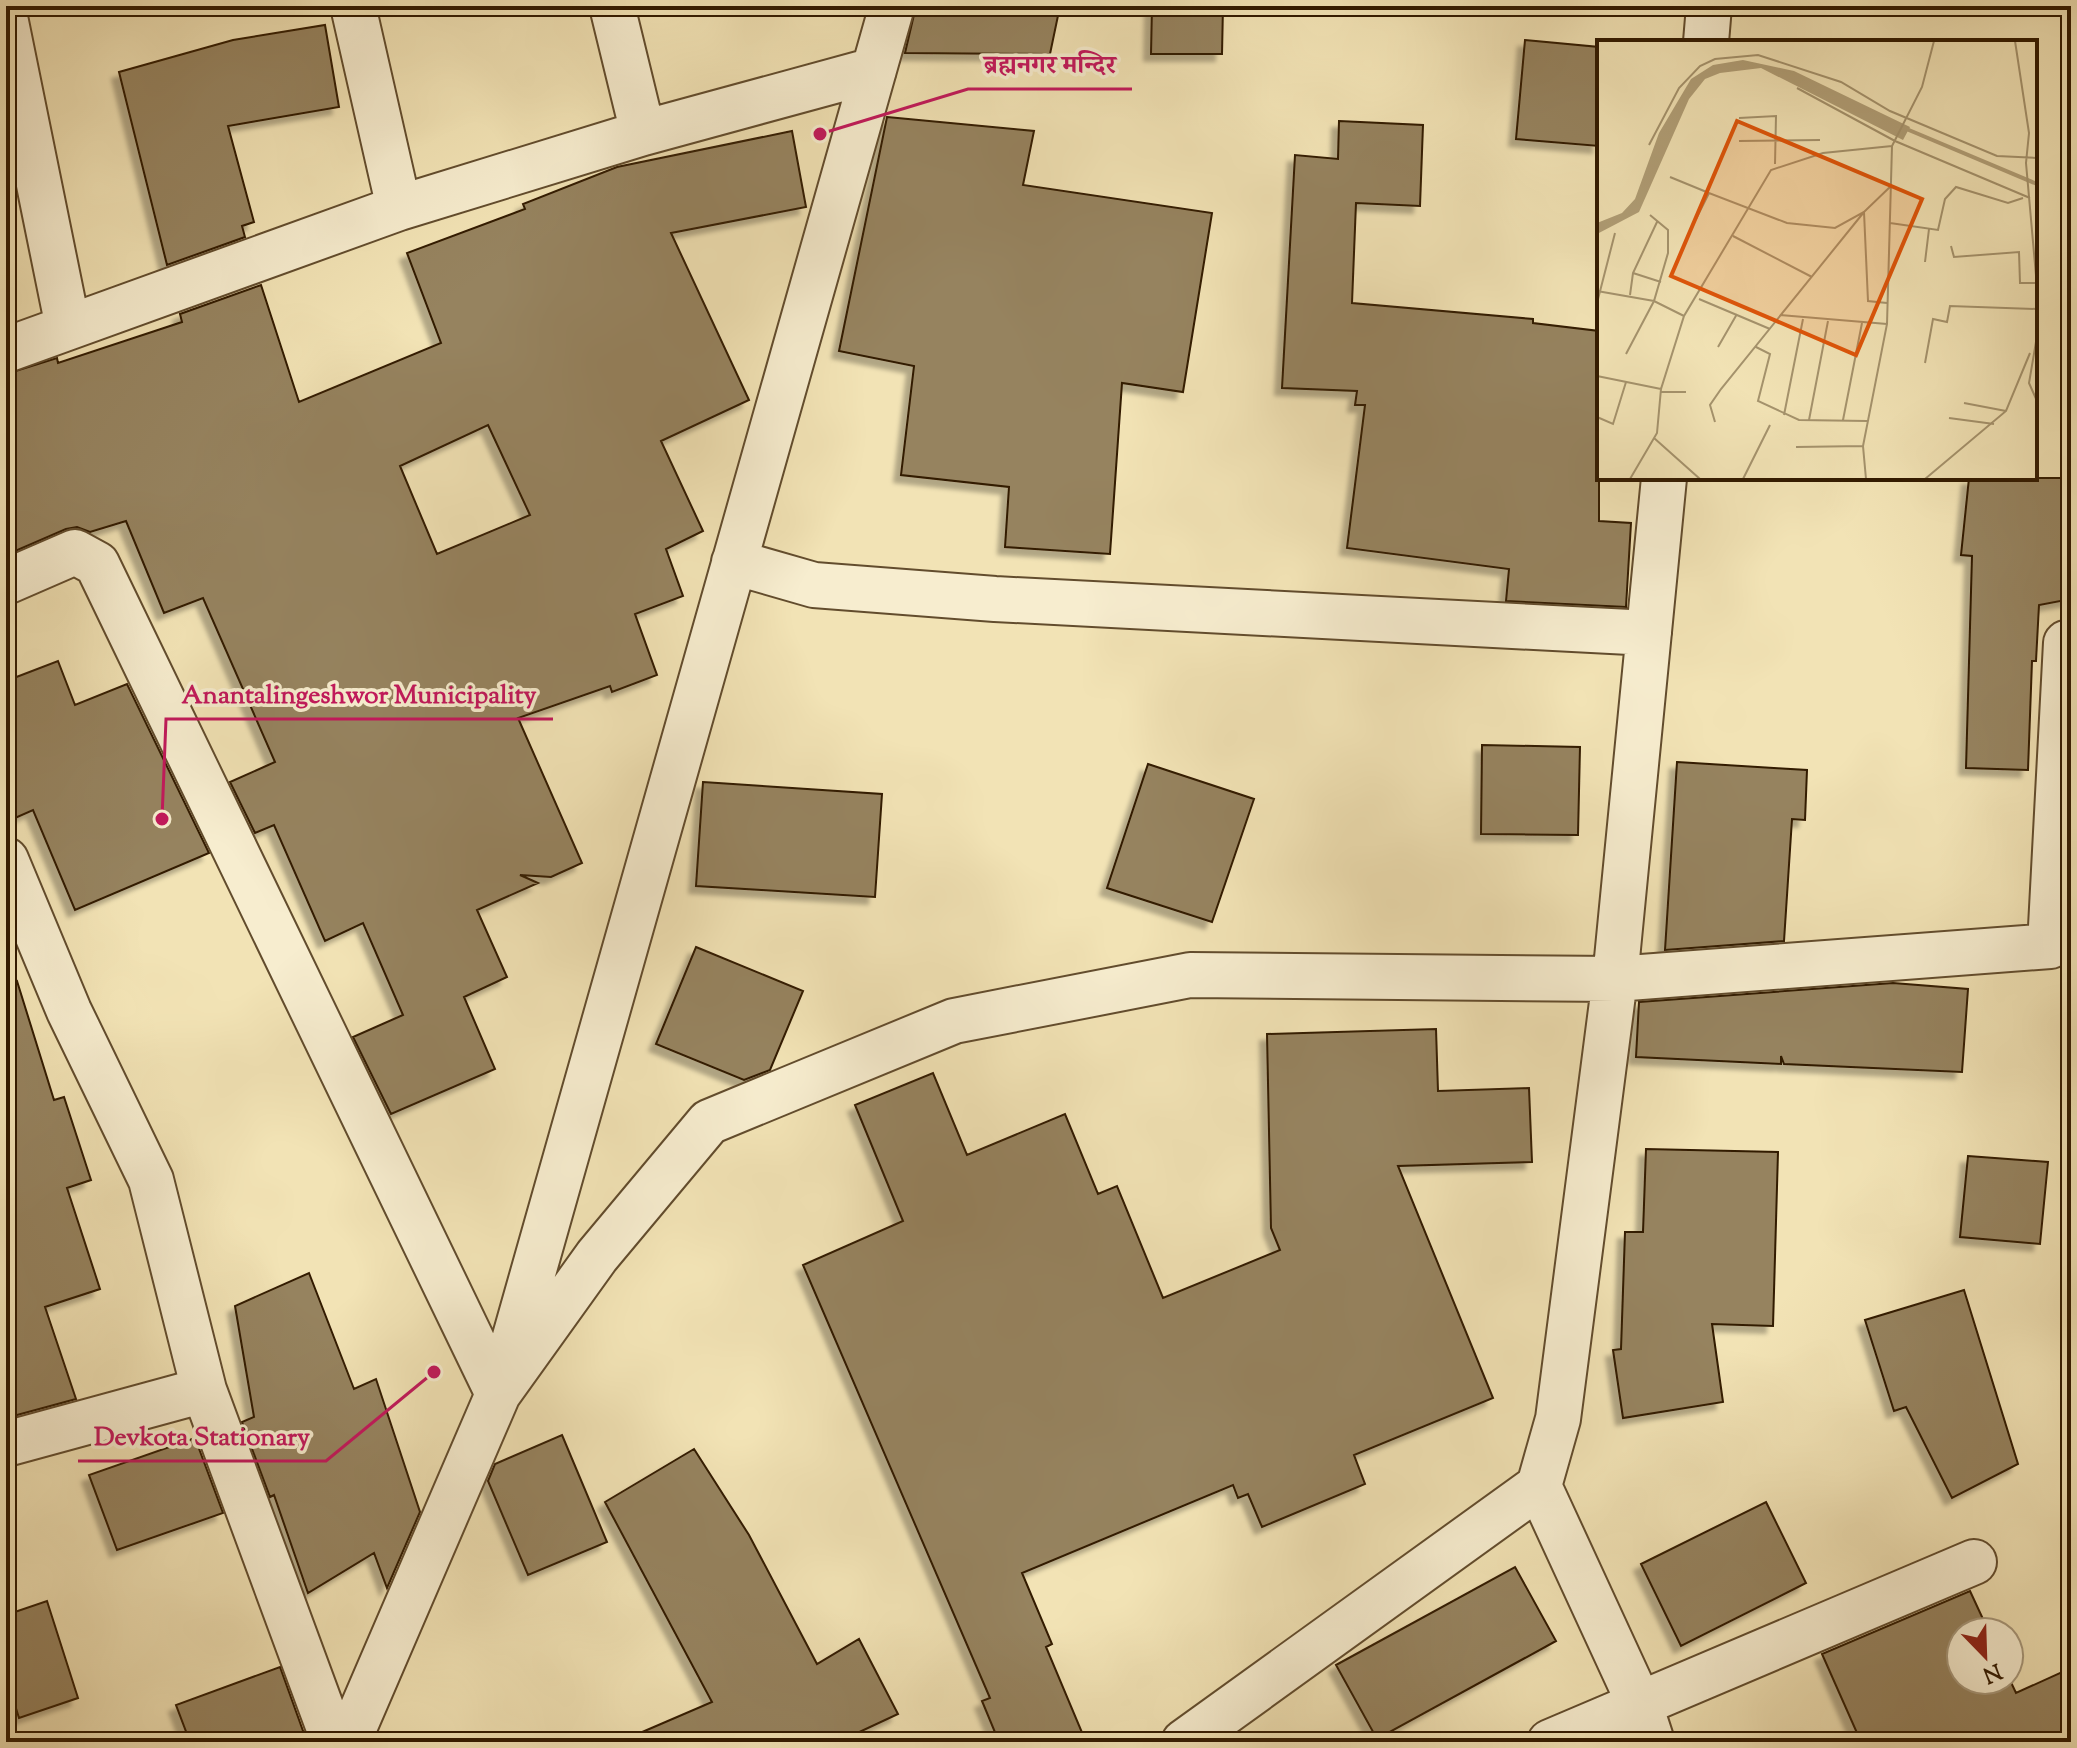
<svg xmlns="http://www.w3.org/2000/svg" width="2077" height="1748" viewBox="0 0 2077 1748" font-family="'Sorts Mill Goudy','Noto Serif Devanagari',serif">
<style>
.building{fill:#96835e;stroke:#321a00;stroke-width:2;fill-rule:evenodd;filter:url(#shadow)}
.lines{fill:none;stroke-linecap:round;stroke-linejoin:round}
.minor-casing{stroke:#624c2d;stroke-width:48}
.minor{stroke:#f7edcf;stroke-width:44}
.inset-river{fill:none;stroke:#b19f77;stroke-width:4}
.inset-road{fill:none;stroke:#a5936d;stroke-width:2}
.view{fill:#df560b;fill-opacity:0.15;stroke:#df560b;stroke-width:4}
.inset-edge{fill:none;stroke:#321a00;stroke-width:4}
.leader{fill:none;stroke:#c2185b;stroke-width:3}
.callout-dot{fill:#c2185b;stroke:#f7edcf;stroke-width:3}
.callout-label{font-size:26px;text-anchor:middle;font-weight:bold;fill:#c2185b;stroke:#f7edcf;stroke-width:7;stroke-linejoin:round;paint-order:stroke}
</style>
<defs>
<filter id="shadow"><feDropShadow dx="-7" dy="7" stdDeviation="2" flood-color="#0004"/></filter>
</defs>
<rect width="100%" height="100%" fill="#f2e3b5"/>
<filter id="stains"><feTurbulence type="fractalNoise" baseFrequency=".0025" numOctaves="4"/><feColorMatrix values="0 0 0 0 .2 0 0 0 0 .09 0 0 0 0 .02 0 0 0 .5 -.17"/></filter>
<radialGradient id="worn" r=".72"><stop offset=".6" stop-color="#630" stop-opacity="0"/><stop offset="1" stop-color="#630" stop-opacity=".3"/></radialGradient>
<!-- building -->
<path class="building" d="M 916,6 L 1060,6 L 1050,54 L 905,53 Z
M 1152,6 L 1223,6 L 1222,54 L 1151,54 Z
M 325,25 L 339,107 L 228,126 L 254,222 L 242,226 L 245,237 L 167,265 L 119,72 L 233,40 Z
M 1525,40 L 1599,47 L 1599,146 L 1516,139 Z
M 887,117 L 1034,131 L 1023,185 L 1212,213 L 1183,392 L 1122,383 L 1110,554 L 1005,547 L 1009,487 L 901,475 L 914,366 L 839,351 Z
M 1339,121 L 1423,125 L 1420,206 L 1356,203 L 1352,303 L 1533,319 L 1533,323 L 1599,331 L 1599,521 L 1631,523 L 1626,607 L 1506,601 L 1509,569 L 1347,548 L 1365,405 L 1355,405 L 1357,391 L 1282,388 L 1295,155 L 1338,159 Z
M 792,131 L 806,207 L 671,233 L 749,400 L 661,441 L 703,531 L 666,549 L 683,596 L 635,614 L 657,675 L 612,692 L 610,686 L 518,718 L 582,863 L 551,877 L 520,875 L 538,883 L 477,910 L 507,977 L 464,997 L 495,1069 L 391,1114 L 353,1037 L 403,1015 L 363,923 L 325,941 L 274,825 L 255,833 L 230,782 L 275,762 L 203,598 L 164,613 L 126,521 L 90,532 L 77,527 L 66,529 L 6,555 L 6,374 L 57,358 L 58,363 L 182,322 L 180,314 L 261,285 L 299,402 L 441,343 L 407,253 L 525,209 L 523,204 L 617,167 ZM 488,425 L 530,515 L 437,554 L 400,466 Z
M 1969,478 L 2071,478 L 2071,599 L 2039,605 L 2036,661 L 2032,661 L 2028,770 L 1966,768 L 1972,556 L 1961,555 Z
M 58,661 L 75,705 L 127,684 L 209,853 L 75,910 L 33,810 L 6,822 L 6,681 Z
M 1482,745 L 1580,747 L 1578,835 L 1481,834 Z
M 1677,762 L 1807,770 L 1805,820 L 1792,819 L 1784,941 L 1665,950 Z
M 1148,764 L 1254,799 L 1212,922 L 1107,888 Z
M 703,782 L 882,794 L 875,897 L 696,886 Z
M 696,947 L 803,991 L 770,1070 L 744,1080 L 656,1044 Z
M 17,981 L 54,1100 L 64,1097 L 91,1180 L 67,1188 L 100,1289 L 45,1307 L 76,1399 L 6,1418 L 6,983 Z
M 1893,983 L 1968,989 L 1962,1072 L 1784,1064 L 1781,1056 L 1781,1064 L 1636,1057 L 1639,1002 Z
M 1436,1029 L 1438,1091 L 1529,1088 L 1532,1162 L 1398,1166 L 1493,1398 L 1354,1455 L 1365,1484 L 1262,1527 L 1248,1494 L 1238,1498 L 1233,1485 L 1022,1573 L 1052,1644 L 1046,1647 L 1086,1742 L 999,1742 L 982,1701 L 990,1698 L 803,1265 L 903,1221 L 855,1105 L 933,1073 L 967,1155 L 1065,1114 L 1098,1194 L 1117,1186 L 1163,1298 L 1280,1250 L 1271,1228 L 1267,1034 Z
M 1646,1149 L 1778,1152 L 1773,1326 L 1712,1324 L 1723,1402 L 1623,1418 L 1613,1350 L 1621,1349 L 1625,1232 L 1643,1232 Z
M 1968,1156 L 2048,1162 L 2040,1244 L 1960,1237 Z
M 309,1273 L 354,1389 L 376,1379 L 420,1512 L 387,1588 L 374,1553 L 308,1593 L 274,1495 L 270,1497 L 242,1422 L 254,1417 L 235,1306 Z
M 1964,1290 L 2018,1464 L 1952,1498 L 1906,1407 L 1894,1411 L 1865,1320 Z
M 562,1435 L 607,1542 L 528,1575 L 488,1481 L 495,1464 Z
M 195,1438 L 223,1513 L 117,1550 L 89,1475 Z
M 694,1449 L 749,1535 L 817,1664 L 859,1639 L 898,1714 L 838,1742 L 619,1742 L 712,1702 L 605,1502 Z
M 1766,1502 L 1806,1583 L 1681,1646 L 1641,1564 Z
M 1515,1567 L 1556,1641 L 1377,1739 L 1336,1665 Z
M 1970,1591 L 1989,1632 L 1961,1632 L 1961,1680 L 2009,1678 L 2016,1693 L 2071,1668 L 2071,1742 L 1861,1742 L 1822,1654 Z
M 47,1601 L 78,1698 L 19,1718 L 6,1676 L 6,1615 Z
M 280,1667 L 307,1742 L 190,1742 L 176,1705 Z"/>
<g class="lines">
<!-- minor casing -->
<g class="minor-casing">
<path id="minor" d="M 353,6 L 399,208
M 612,6 L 643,133
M 6,22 L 68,327
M 1706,42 L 1709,6
M 6,350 L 399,208 L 643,133 L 874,70
M 734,562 L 814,585 L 995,599 L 1649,633
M 6,582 L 75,552 L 97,564 L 498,1394
M 6,860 L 69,1011 L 151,1180 L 204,1390 L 334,1742
M 507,1365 L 892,6
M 6,1444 L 204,1390
M 1539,1486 L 1640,1705 L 1652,1742
M 348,1742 L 498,1394 L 597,1256 L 709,1122 L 954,1021 L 1190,975 L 1615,979 L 2050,946 L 2066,643
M 1184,1742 L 1539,1486 L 1558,1419 L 1615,979 L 1664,478
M 1550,1742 L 1974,1562"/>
</g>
<!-- minor -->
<use href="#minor" class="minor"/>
</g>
<!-- overview -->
<g transform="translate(1597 40)">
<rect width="440" height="440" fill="#f2e3b5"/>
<path d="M 146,20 L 197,31 L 313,87 L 306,100 L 164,28 L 123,33 L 108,39 L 92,59 L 42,172 L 0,194 L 0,183 L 25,173 L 38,159 L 62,93 L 94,39 L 116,25 Z" fill="#b19f77"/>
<path class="inset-river" d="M 300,85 L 440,144"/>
<path class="inset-road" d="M 418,1 L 432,93 L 429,123 L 440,247M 200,48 L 298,101 L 433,158M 142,78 L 179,76 L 178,124M 142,101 L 223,100M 52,105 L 82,48 L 103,26 L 118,19 L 161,15 L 244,42 L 293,71 L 400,116 L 440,118M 73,137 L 112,153M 267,172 L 271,261 L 290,263M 99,179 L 112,153 L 190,183 L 238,188 L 267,172 L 295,145M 293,183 L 341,190 L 348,159 L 359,147 L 411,163 L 426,158M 136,196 L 215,237M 354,206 L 357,217 L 422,212 L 423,243 L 440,243M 328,222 L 332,189M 36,233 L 64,242M 0,251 L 57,261 L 87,276M 33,255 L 36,233 L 60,182M 102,259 L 173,289M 0,263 L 18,193M 183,275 L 290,284M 440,296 L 432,343 L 440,361M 121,307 L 140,274M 159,307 L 173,314 L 161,361 L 202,380 L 270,381M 29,314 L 57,261 L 71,213 L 71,190 L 53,175M 328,323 L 336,279 L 350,282 L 353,266 L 440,269M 0,336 L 64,349M 63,352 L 89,352M 367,363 L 409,371M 187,375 L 206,279M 0,377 L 16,384 L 29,342M 352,378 L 397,384M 212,380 L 231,281M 246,380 L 265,283M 118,382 L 113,365 L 124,349 L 267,172M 57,398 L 103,439M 199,407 L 266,406M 33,439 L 60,393 L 64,349 L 87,276 L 174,130 L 226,113 L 295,106M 146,439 L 173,385M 269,439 L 266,406 L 290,284 L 295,106 L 325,47 L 337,1M 328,439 L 409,371 L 433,313"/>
<path class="view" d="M 140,81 L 325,159 L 259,315 L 74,236 Z"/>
<rect width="440" height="440" class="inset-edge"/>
</g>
<!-- callouts -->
<path class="leader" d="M820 134L968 89H1132M162 819L166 719H553M434 1372L326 1461H78"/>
<g class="callout-dot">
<circle cx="820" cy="134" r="8"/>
<circle cx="162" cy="819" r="8"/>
<circle cx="434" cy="1372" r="8"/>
</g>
<g class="callout-label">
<text x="1050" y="73">ब्रह्मनगर मन्दिर</text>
<text x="359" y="703">Anantalingeshwor Municipality</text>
<text x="202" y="1445">Devkota Stationary</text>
</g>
<!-- margin -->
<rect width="2077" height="1748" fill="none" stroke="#f2e3b5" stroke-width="32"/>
<rect x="8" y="8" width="2061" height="1732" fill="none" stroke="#321a00" stroke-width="4"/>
<rect x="16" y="16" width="2045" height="1716" fill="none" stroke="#321a00" stroke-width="2"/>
<!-- north arrow -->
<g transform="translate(1985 1656) rotate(157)"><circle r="38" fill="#f7edcf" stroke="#a8997c" stroke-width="2"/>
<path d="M0-6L14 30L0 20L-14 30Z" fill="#8f2418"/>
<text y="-12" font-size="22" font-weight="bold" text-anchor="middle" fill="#321a00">N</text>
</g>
<rect width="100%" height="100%" filter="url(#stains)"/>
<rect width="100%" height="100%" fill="url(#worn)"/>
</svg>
